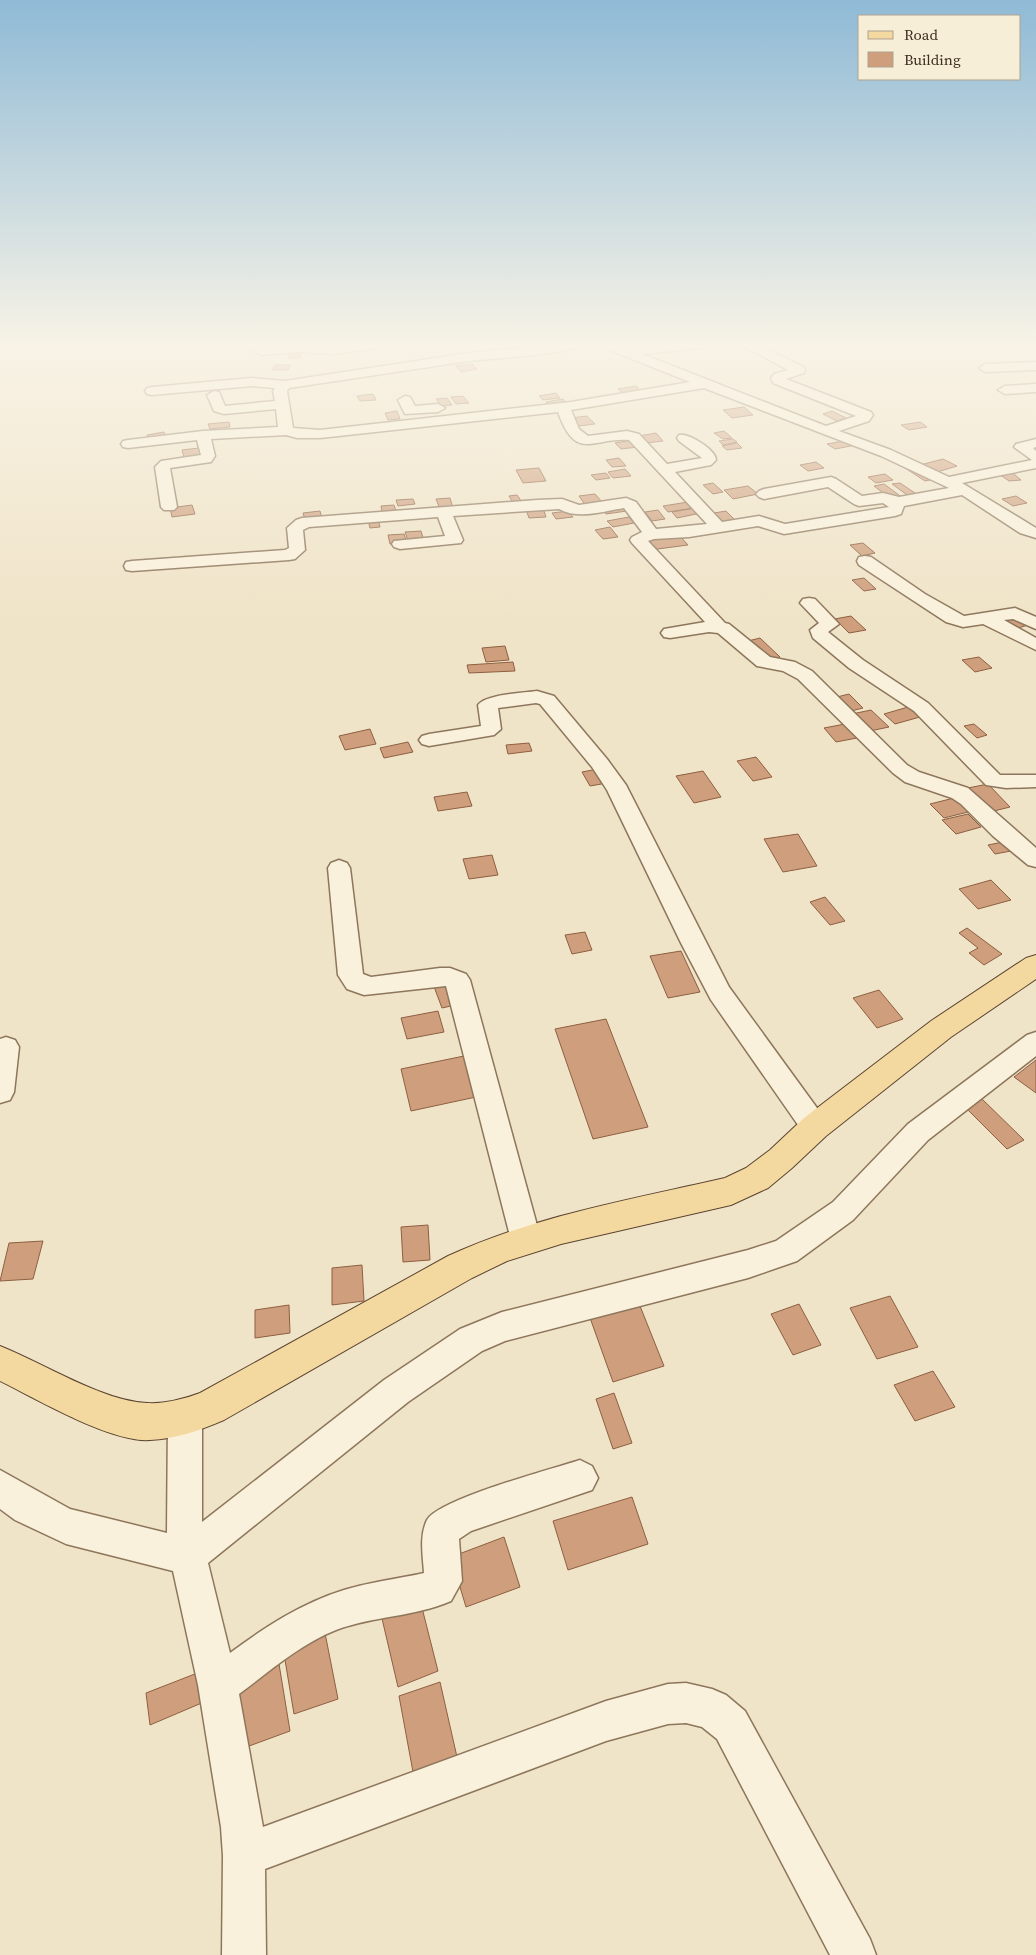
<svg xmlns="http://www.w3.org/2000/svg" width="1036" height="1955" viewBox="0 0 1036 1955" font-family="'Source Serif 4',serif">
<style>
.building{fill:#cf9f7d;stroke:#8d5f41}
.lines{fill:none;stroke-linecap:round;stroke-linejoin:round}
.minor-casing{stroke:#8d765c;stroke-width:3}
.major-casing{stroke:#5b4430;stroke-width:2}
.minor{fill:#faf1dc;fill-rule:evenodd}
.major{fill:#f3d9a0;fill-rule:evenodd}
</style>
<rect width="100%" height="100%" fill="#f0e4c8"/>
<!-- building -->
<path class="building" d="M 291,351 L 302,351 L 300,358 L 289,358 Z
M 472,364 L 477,369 L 461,372 L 456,366 Z
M 275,365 L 290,365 L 288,370 L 272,370 Z
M 636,386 L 641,391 L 623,393 L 618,389 Z
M 556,393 L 560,398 L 543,400 L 539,396 Z
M 373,394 L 376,400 L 360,401 L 357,396 Z
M 463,396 L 469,403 L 456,404 L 451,397 Z
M 447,398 L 452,405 L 442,406 L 436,399 Z
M 563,399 L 568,404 L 550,407 L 546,402 Z
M 744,407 L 753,415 L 732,418 L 723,410 Z
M 397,411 L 400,419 L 388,420 L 385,413 Z
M 832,411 L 846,418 L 837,421 L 823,414 Z
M 587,416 L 595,424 L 579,426 L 571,418 Z
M 229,422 L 230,427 L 210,429 L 208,424 Z
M 920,422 L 927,427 L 909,430 L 901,425 Z
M 724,431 L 732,438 L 723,439 L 714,433 Z
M 164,432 L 166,437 L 148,440 L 147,435 Z
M 656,433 L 663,441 L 646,443 L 639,436 Z
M 733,439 L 737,442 L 723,445 L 719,441 Z
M 632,440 L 638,447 L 621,449 L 615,443 Z
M 849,440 L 856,445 L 835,449 L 827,444 Z
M 737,443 L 742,448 L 727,450 L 722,446 Z
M 199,448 L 201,455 L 184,457 L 182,450 Z
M 619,458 L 626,466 L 612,467 L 606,460 Z
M 943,459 L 957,466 L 934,473 L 920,465 Z
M 816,462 L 824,468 L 808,471 L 800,465 Z
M 915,466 L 935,479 L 925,481 L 905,468 Z
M 539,468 L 546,481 L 523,483 L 516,470 Z
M 625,469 L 631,476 L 613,478 L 608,472 Z
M 1009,470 L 1021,480 L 1009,481 L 996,472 Z
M 606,473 L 610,478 L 596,480 L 591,475 Z
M 885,474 L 893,480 L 876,483 L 868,477 Z
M 713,483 L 723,492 L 713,494 L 703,485 Z
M 900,483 L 918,495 L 910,497 L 892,484 Z
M 884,484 L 903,498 L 892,500 L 874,486 Z
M 748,486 L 758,494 L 733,499 L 724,490 Z
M 595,494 L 603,503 L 586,506 L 579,496 Z
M 517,495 L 522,502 L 514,504 L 509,496 Z
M 1016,496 L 1027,503 L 1013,506 L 1002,499 Z
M 450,498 L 453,508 L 440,509 L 436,499 Z
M 413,499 L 415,504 L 398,506 L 396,500 Z
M 688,502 L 694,508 L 668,512 L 663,506 Z
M 620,503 L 627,511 L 606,514 L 600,507 Z
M 192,505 L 195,514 L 172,517 L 170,508 Z
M 394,505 L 396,511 L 382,512 L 381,506 Z
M 542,505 L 546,517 L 529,518 L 525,507 Z
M 695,508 L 701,513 L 677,518 L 672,512 Z
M 658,510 L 665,519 L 652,521 L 645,512 Z
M 320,511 L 322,518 L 305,520 L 303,513 Z
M 568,511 L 573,517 L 556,519 L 552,513 Z
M 726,511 L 737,522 L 718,525 L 708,514 Z
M 629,517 L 634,523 L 613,527 L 607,521 Z
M 378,519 L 380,527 L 370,528 L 368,520 Z
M 610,527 L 618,537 L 603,539 L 595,530 Z
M 421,531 L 424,541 L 409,543 L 405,532 Z
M 404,534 L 407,543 L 390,544 L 388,535 Z
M 678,534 L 688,545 L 650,550 L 641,539 Z
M 863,543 L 875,553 L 862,556 L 850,545 Z
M 864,578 L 876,589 L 864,591 L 852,580 Z
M 851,616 L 866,630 L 849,633 L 835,619 Z
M 1015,616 L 1028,625 L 1015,629 L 1002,619 Z
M 760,638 L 780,657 L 767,660 L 748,641 Z
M 505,646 L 509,660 L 486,662 L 482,648 Z
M 979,657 L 992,668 L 975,672 L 962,660 Z
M 513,662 L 515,671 L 469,673 L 467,665 Z
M 849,694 L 863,708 L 847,712 L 833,698 Z
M 915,705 L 927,715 L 895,724 L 884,714 Z
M 871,710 L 889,727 L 870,731 L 852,714 Z
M 845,724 L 857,738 L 836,742 L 824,728 Z
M 974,724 L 987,735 L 977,738 L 964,726 Z
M 370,729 L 376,744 L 345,750 L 339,736 Z
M 408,742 L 413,752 L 384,758 L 380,748 Z
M 529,743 L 532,751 L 508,754 L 506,745 Z
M 756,757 L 772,777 L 753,781 L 737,761 Z
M 598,769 L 607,783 L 590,786 L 582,772 Z
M 703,771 L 721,797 L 694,803 L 676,776 Z
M 988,784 L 1010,807 L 990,812 L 968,788 Z
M 467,792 L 472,806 L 438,811 L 434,797 Z
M 958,797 L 972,811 L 944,818 L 930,804 Z
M 968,814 L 981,827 L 956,834 L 942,820 Z
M 798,834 L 817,866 L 783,872 L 764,839 Z
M 1003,842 L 1011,851 L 995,854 L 988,845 Z
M 492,855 L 498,875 L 469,879 L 463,859 Z
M 991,880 L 1011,900 L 978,909 L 959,889 Z
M 825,897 L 845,921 L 830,925 L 810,902 Z
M 967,928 L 1002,954 L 984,965 L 969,953 L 978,948 L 959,933 Z
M 585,932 L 592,950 L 572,954 L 565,935 Z
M 681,951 L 700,992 L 668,998 L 650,956 Z
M 451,980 L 460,1004 L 442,1008 L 433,984 Z
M 879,990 L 903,1019 L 877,1028 L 853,998 Z
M 438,1011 L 444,1032 L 407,1039 L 401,1018 Z
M 606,1019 L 648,1127 L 593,1139 L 555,1029 Z
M 464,1056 L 476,1097 L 411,1111 L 401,1069 Z
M 1036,1060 L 1036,1093 L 1014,1077 Z
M 981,1098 L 1024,1140 L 1007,1149 L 964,1106 Z
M 428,1225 L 430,1260 L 403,1262 L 401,1227 Z
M 43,1241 L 33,1279 L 0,1281 L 9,1243 Z
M 362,1265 L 364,1301 L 332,1305 L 332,1268 Z
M 890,1296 L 918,1347 L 877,1359 L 850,1308 Z
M 638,1301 L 664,1366 L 613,1382 L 589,1315 Z
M 799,1304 L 821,1345 L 793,1355 L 771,1314 Z
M 289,1305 L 290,1333 L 255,1338 L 255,1310 Z
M 933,1371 L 955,1407 L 915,1421 L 894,1385 Z
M 614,1393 L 632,1443 L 613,1449 L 596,1399 Z
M 632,1497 L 648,1544 L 568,1570 L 553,1521 Z
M 504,1537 L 520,1587 L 466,1607 L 451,1557 Z
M 419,1596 L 438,1671 L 398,1687 L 380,1610 Z
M 325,1633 L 338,1699 L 294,1714 L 283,1648 Z
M 279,1664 L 290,1731 L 241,1749 L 231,1680 Z
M 200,1672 L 204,1702 L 150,1725 L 146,1693 Z
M 440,1682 L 457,1757 L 413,1772 L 399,1696 Z"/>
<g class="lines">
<!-- minor casing -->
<g class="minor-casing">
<path id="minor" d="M 364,342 L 400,342 L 394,346 L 332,354 L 296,352 L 261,355 L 255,351 C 265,340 317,347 333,346 C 343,346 354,343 364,342 Z
M 567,342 L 612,342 L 628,348 L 684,342 L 725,342 L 719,346 L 642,354 L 826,426 L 856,416 L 773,383 L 771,378 L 774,374 L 788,370 L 736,342 L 752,342 L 804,367 L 805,370 L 804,373 L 786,379 L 871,412 L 873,415 L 869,421 L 839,431 L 891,450 L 949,477 L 1032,460 L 1014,447 L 1016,444 L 1036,439 L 1036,447 L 1033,448 L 1036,451 L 1036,468 L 962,483 L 1036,528 L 1036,538 L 1020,533 L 962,495 L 904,506 L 901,514 L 895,516 L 784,534 L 758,526 L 689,537 L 654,539 L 648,541 L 725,623 L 729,624 L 770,657 L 795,662 L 812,671 L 907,765 L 919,772 L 968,788 L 1036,848 L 1036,867 L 1028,865 L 993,836 L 961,804 L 952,798 L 905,782 L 893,773 L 798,679 L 783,671 L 757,666 L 718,633 L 709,632 L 670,638 L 664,637 L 661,633 L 664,629 L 705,622 L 632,543 L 630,540 L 632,537 L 642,532 L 624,508 C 604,511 579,520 559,509 L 453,516 L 463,540 L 461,543 L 400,549 L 394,547 L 392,544 L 394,541 L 445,536 L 438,517 L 309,527 L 303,530 L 305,550 L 295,559 L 289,560 L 132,571 L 126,570 L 124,566 L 126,562 L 132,561 L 285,550 L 289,548 L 287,528 L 296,520 L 302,518 L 537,500 L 562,499 L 579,505 L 626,498 L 636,502 L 656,529 L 707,524 L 629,440 C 593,437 576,463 558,412 L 320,438 L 297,438 L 286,435 L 211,439 L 215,456 L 211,462 L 170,468 L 177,507 L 174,510 L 164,510 L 161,507 L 155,467 L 161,461 L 201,455 L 197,440 L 128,448 L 123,447 L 121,444 L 123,441 L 128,440 L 203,431 L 278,427 L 276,409 L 224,414 L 214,411 L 207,395 L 214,391 L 219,392 L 225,406 L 275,401 L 273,391 L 275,388 L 252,386 L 152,395 L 147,394 L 145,391 L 147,388 L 152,387 L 252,378 L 285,381 L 469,353 L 536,347 ZM 595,342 L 597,345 L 690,382 L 571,402 L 320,430 L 293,428 L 287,391 L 289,388 L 469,361 L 536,355 L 589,346 ZM 704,388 L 881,456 L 949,488 L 899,497 L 883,493 L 862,496 L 836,479 L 831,477 L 764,489 L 759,491 L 756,494 L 759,497 L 764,499 L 828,487 L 854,504 L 859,506 L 883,503 L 889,507 L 785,524 L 759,516 L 722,522 L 675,472 L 711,465 L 716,460 C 716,450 689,433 679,435 L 677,438 L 679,441 L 702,458 L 667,464 L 639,434 L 627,431 L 588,436 L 579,429 L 571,410 Z
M 1036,362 L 1036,370 L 985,372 L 979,368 L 985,364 Z
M 1036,384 L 1036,392 L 1005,394 L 998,390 L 1005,386 Z
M 405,396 L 410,397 L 415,406 L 438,404 L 445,408 L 438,412 L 405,414 L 398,400 Z
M 865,556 L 871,557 L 925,594 L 964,616 L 1015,608 L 1036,617 L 1036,629 L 1013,619 L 1004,620 L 1036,638 L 1036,650 L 983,624 L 963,627 L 946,622 L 859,565 L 857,561 L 859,557 Z
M 809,598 L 815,599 L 839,624 L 828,632 L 863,660 L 928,703 L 1000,775 L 1036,775 L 1036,787 L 1006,788 L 986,785 L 914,711 L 849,668 L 813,638 L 810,630 L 819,623 L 800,603 L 803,599 Z
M 537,691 L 554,696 L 607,759 L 626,785 L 729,987 L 825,1119 L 829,1127 L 825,1135 L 815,1138 L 805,1135 L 711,1000 L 681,943 L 607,790 L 592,767 L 540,704 L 536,703 L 498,708 L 501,729 L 494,735 L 429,746 L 422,744 L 419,740 L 422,736 L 429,734 L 481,726 L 478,705 C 486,694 523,693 537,691 Z
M 339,860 L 347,863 L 350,868 L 363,974 L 371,977 L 440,968 L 450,968 L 466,974 L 470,980 L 541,1240 L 537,1249 L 526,1253 L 515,1249 L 511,1240 L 446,986 L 364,995 L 347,989 L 338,975 L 328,868 L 331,863 Z
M 1036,1032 L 1036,1056 L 928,1140 L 853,1220 L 797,1261 L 748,1278 L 505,1341 L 482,1351 L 408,1402 L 208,1563 L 230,1653 C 265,1627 302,1603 344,1590 C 370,1582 397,1579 424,1573 C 423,1556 419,1536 427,1520 C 439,1499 552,1469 580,1460 L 592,1466 L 598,1478 L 592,1490 L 471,1531 L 459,1539 L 462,1581 L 451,1601 C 414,1617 373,1616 336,1630 C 300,1644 269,1672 239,1694 L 263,1827 L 606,1701 L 668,1684 L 686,1683 L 712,1689 L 726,1695 L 745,1711 L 870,1939 L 876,1955 L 830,1955 L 717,1739 L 702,1727 L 686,1723 L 668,1724 L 606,1741 L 265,1869 L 266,1955 L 222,1955 L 223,1856 L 221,1827 L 198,1685 L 173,1571 L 66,1544 L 15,1520 L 0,1509 L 0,1470 L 70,1509 L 167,1533 L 168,1417 L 173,1405 L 185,1400 L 197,1405 L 202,1417 L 202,1522 L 384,1380 L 460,1329 L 502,1312 L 748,1250 L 776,1241 L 833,1202 L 908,1124 L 1027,1035 Z
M 6,1037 L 15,1040 L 19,1047 L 14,1092 L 10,1100 L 0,1103 L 0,1039 Z"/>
</g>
<!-- major casing -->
<g class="major-casing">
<path id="major" d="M 1036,955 L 1036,979 L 951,1037 L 826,1136 L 792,1168 L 768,1188 L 731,1205 L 561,1244 L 507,1261 L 472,1278 L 224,1420 C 200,1430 177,1439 150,1440 C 111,1443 37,1399 0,1381 L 0,1346 C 43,1363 102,1401 147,1403 C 165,1404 184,1399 200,1393 L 448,1256 C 538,1215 629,1200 725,1178 L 746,1168 L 770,1150 L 804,1118 L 931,1021 L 1026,958 Z"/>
</g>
<!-- minor -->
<use href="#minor" class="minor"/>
<!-- major -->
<use href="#major" class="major"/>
</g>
<!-- sky -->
<linearGradient id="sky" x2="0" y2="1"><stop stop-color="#8fbad6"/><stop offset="0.56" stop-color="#f8f3e6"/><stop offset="1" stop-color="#f8f3e6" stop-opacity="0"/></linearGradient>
<rect width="1036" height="616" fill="url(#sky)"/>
<!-- legend -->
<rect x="858" y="15" width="162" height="65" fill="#f7eed8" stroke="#ada18e"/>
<rect x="868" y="31" width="25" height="8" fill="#f3d9a0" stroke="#ada18e"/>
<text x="904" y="40" font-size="15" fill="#3d2e20">Road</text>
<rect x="868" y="52" width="25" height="15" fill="#cf9f7d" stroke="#ada18e"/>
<text x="904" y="65" font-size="15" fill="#3d2e20">Building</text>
</svg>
